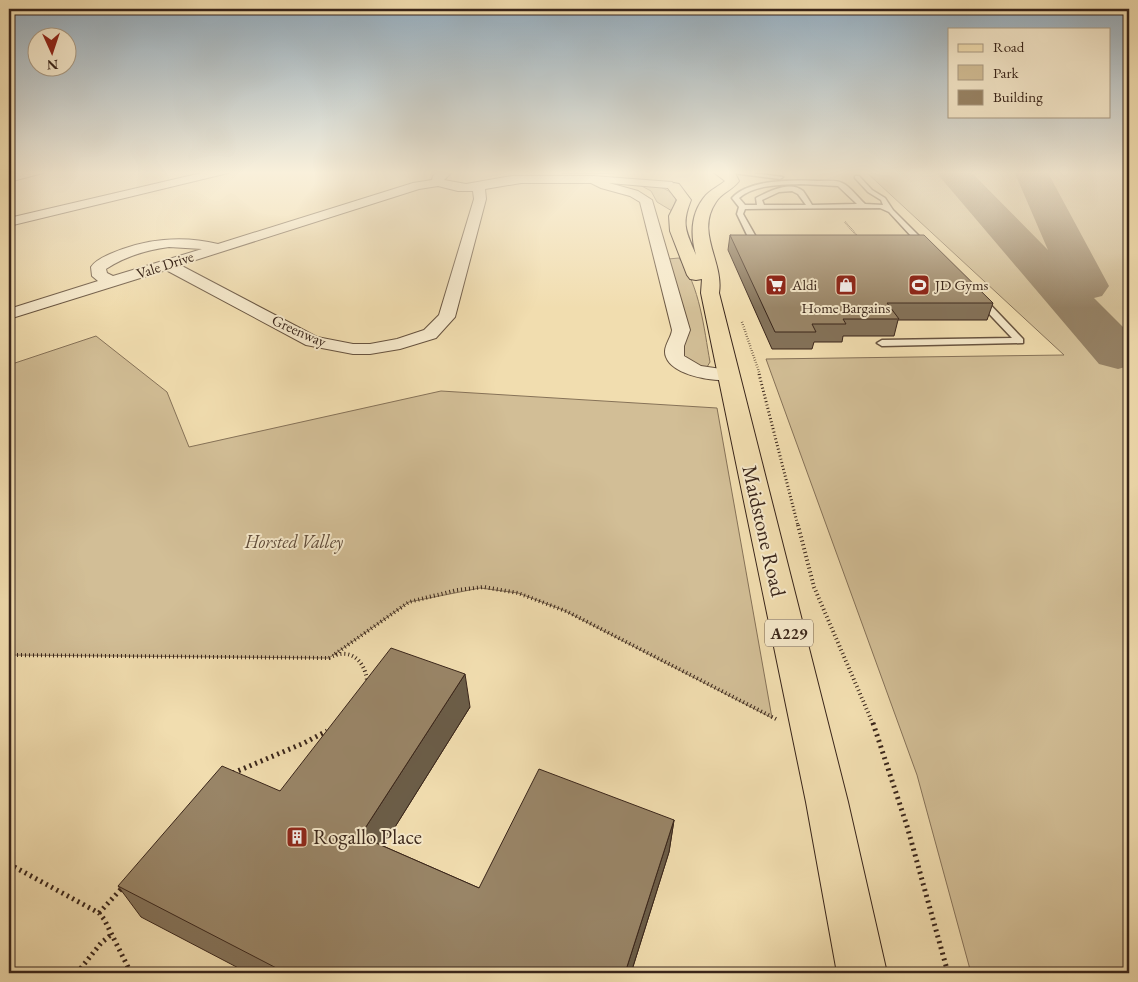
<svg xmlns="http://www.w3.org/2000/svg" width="1138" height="982" viewBox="0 0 1138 982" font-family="'EB Garamond',serif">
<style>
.green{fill:#d2be96;stroke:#867258}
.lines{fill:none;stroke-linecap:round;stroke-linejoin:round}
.taxiway{fill:#958164;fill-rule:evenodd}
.service-casing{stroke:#67533f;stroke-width:3}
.minor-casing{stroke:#67533f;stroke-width:2}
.primary-casing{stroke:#39251a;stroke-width:2}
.path-far4{stroke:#39251a;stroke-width:2;stroke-dasharray:0.5 1;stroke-linecap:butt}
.path-far3{stroke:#39251a;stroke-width:2.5;stroke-dasharray:0.5 2;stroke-linecap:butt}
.path-far2{stroke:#39251a;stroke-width:3;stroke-dasharray:1 2.5;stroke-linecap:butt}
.path-far1{stroke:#39251a;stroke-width:4;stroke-dasharray:1 3;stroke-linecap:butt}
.path{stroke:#39251a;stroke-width:5;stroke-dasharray:2 4;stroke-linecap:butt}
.service{fill:#f6e9cb;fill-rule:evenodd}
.minor{fill:#f6e9cb;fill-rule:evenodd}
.primary{fill:#f1ddaf;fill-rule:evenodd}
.wall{fill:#847259;stroke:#39251a}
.shaded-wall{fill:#6b5d48;stroke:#39251a}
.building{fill:#998567;stroke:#39251a}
.labels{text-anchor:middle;stroke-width:4;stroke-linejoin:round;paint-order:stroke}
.far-street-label{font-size:15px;fill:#39251a;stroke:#f6e9cb}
.far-poi-label{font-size:15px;fill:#39251a;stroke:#f6e9cb;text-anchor:start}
.shield{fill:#f6e9cb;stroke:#72604f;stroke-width:1}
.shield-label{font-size:16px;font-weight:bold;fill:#39251a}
.park-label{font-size:18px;font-style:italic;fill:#5f4b39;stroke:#f6e9cb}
.near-street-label{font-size:21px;fill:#39251a;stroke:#f6e9cb}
.near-poi-label{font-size:21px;fill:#39251a;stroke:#f6e9cb;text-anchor:start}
</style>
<rect width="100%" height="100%" fill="#f1ddaf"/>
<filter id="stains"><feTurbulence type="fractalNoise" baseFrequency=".004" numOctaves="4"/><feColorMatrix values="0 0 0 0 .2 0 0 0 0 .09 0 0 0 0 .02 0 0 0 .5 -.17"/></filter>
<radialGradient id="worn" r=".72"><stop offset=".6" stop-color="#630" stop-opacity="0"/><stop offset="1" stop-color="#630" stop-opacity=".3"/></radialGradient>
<!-- green -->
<path class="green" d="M 865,171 L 1129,171 L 1129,973 L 971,973 L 917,775 L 766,359 L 1064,355 Z
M 636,183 C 650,184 669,186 676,199 L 672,211 L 657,202 L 651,191 Z
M 679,258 C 700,286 704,329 710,362 L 707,367 L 704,368 L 683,357 L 668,259 Z
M 96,336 L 167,392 L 189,447 L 441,391 L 717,408 L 772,718 L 563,610 L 518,593 L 480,588 L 409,602 L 329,658 L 9,655 L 9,365 Z"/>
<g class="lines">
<!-- taxiway -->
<path class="taxiway" d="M 935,171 L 970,171 L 1048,250 L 1014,171 L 1047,171 L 1109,286 L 1102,296 L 1094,298 L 1129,333 L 1129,366 L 1118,369 L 1099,364 Z"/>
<!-- service casing -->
<g class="service-casing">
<path id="service" d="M 717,171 L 736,171 L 783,177 L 780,179 Z
M 855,176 L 859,176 L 872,190 L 885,198 L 893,210 L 920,237 L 916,242 L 902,243 L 902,239 L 912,237 L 889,212 L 880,208 L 745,209 L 743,214 L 756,237 L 769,241 L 765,243 L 749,239 L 737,214 L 739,207 L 732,198 C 750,178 797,180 822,181 C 828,181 837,180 842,183 C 850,186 858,198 865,204 L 883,205 L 881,200 L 868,192 L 855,178 ZM 801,184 L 838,186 L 857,204 L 812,205 C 809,200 806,195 803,191 C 790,180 768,192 756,198 L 757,205 L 745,205 L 739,198 C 755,184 781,185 801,184 ZM 792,191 L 798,194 L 806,205 L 764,205 L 762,200 L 779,192 Z
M 980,296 L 983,297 L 1023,339 L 1023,343 L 882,346 L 877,343 L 882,340 L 1012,338 L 977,301 L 976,299 Z"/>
</g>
<!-- minor casing -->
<g class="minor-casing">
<path id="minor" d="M 27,171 L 45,171 L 43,173 L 9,182 L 9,176 Z
M 210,171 L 230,171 L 228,173 L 9,226 L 9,218 Z
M 440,171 L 452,172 L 444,180 L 466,184 L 512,176 L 593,176 L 672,182 L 674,184 L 668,188 L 609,183 L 638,191 L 652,200 L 690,330 L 684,346 L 684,356 L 701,366 L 735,371 L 738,375 L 735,379 C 717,383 673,376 666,357 C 662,347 671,339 672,330 L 640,202 L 630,196 L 601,188 L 591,183 L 521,183 L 485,189 L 486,199 L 455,317 L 436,338 L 400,349 L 370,354 L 353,354 L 306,345 L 166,270 L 9,319 L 9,309 L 98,281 L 92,276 L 91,267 C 95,261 103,257 110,254 C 144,239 182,235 218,244 L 413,183 L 432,180 L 433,176 ZM 438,186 L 458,191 L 473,191 L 474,199 L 439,315 L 424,330 L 397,339 L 370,344 L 353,344 L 317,337 L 180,265 L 419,189 ZM 169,247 L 202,249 L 113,276 L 107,273 L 106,269 C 126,256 146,250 169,247 Z"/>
</g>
<!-- primary casing -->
<g class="primary-casing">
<path id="primary" d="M 712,171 L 729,171 L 735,173 L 739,181 C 733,190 721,193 716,202 C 695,233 724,261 719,293 L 848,802 L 887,973 L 837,973 L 806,802 L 701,293 L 702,279 L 696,280 L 690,279 L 687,275 L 670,231 L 669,216 L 677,200 L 667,187 L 674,183 L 679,184 L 691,200 C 681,225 686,231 696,255 C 690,234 691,212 706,195 C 712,189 719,186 725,181 Z"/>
</g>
<!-- path-far4 -->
<path class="path-far4" d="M 845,222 L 859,238"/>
<!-- path-far3 -->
<path class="path-far3" d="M 742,322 L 760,375"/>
<!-- path-far2 -->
<path class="path-far2" d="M 759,374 L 798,526"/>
<!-- path-far1 -->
<path class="path-far1" d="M 798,525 L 814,587 L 873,724
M 335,654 L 409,602 L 457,590 L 484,587 L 518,593 L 568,612 L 776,719
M 9,655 L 329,658 C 349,647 364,659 367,680"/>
<!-- path -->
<path class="path" d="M 873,723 L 907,826 L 948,973
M 233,773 L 304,743 L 327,731
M 9,864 L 99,913 L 104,919 L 131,973
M 99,913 L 122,888
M 77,973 L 101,943 L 112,934"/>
<!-- service -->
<use href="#service" class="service"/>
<!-- minor -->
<use href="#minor" class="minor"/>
<!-- primary -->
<use href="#primary" class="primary"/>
</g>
<!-- wall -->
<path class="wall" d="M 562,171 L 614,171 L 614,173 L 562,173 Z
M 730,235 L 993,303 L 987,320 L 898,320 L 894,336 L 843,336 L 842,342 L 814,342 L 812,349 L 772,349 L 728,250 Z
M 470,707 L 383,846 L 479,888 L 674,820 L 669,852 L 631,973 L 248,973 L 141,917 L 118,886 L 280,791 Z"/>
<!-- shaded-wall -->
<path class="shaded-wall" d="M 465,674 L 470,707 L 370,867 L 360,836 Z
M 674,820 L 669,852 L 631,973 L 625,973 Z"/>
<!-- building -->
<path class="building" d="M 730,235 L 924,235 L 993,303 L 887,303 L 899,319 L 843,319 L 846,324 L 812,324 L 816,332 L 775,332 Z
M 391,648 L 465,674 L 360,836 L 479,888 L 539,769 L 674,820 L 625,973 L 286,973 L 118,886 L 222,766 L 280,791 Z"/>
<!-- sky -->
<linearGradient id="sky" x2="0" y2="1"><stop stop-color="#92abbd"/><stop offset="0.56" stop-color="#f9f0db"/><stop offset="1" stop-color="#f9f0db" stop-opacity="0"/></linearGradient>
<rect width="1138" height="308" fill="url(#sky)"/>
<!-- icons -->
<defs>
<g id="supermarket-square" transform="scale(1.125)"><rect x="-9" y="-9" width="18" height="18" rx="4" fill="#8f2418" stroke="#f6e9cb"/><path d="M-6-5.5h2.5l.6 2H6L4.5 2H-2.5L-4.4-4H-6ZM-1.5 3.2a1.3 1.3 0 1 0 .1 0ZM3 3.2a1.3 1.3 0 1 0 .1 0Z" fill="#fff"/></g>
<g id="shop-square" transform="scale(1.125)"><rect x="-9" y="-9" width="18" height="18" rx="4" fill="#8f2418" stroke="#f6e9cb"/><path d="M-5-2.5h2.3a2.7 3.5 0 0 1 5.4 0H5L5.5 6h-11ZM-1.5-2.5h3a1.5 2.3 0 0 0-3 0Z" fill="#fff"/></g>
<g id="stadium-square" transform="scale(1.125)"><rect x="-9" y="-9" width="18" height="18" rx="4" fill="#8f2418" stroke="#f6e9cb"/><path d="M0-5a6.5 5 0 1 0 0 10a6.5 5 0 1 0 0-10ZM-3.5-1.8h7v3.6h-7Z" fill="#fff"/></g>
<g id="building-square" transform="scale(1.125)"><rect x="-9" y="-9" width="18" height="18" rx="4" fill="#8f2418" stroke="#f6e9cb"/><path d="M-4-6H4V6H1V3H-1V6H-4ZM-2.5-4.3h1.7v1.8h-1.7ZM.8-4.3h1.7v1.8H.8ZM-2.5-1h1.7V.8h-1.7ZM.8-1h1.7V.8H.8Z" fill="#fff"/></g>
</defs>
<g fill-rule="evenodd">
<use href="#supermarket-square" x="776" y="285"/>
<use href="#shop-square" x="846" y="285"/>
<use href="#stadium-square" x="919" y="285"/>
<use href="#building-square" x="297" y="837"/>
</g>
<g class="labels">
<!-- far-street labels -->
<g class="far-street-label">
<text transform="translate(165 265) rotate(-18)" y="5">Vale Drive</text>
<text transform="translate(299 331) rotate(24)" y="5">Greenway</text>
</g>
<!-- far-poi labels -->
<g class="far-poi-label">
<text x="792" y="290">Aldi</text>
<text x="935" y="290">JD Gyms</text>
<text x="846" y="313" text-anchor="middle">Home Bargains</text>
</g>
<!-- shield labels -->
<rect class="shield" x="765" y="619.5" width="48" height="27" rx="4"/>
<g class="shield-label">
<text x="789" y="639">A229</text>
</g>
<!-- park labels -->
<g class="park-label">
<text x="294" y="548">Horsted Valley</text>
</g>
<!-- near-street labels -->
<g class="near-street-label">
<text transform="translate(764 531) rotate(77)" y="7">Maidstone Road</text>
</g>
<!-- near-poi labels -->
<g class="near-poi-label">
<text x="313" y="844">Rogallo Place</text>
</g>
</g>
<!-- margin -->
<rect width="1138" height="982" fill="none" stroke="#f1ddaf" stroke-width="30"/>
<rect x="10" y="10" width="1118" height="962" fill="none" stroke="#39251a" stroke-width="2.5"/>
<rect x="15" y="15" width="1108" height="952" fill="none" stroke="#39251a"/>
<!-- legend -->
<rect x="948" y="28" width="162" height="90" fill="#f6e9cb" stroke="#aa9b84"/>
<rect x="958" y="44" width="25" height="8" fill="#f1ddaf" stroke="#aa9b84"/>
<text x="993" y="52" font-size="15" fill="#39251a">Road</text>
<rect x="958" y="65" width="25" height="15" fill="#d2be96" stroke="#aa9b84"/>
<text x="993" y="78" font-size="15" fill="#39251a">Park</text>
<rect x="958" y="90" width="25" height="15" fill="#998567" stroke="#aa9b84"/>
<text x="993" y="102" font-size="15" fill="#39251a">Building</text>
<!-- north arrow -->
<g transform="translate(52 52) rotate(177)"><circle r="24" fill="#f6e9cb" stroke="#aa9b84"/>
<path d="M0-4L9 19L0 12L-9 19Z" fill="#8f2418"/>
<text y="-8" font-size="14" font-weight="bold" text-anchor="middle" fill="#39251a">N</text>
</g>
<rect width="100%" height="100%" filter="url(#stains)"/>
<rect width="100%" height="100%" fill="url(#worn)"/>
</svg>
